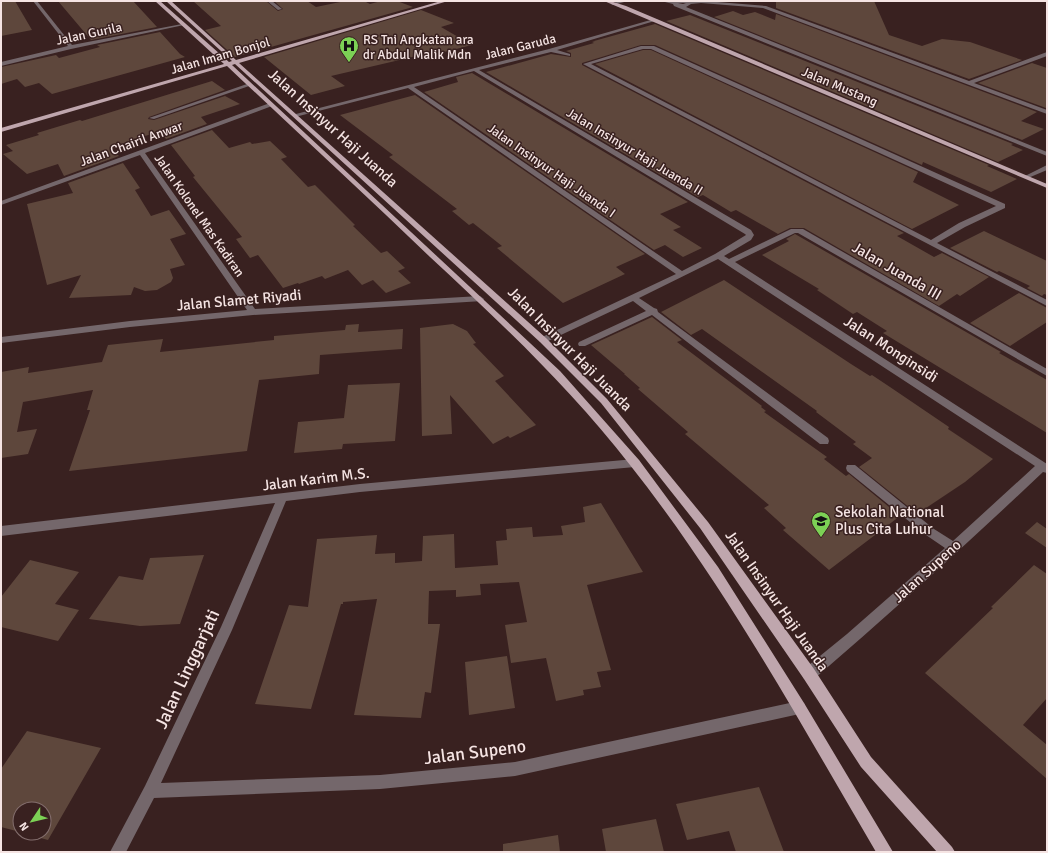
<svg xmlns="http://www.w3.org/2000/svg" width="1048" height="853" viewBox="0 0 1048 853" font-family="Signika,sans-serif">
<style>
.building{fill:#5e473c}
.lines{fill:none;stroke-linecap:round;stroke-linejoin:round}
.minor{fill:#74676b;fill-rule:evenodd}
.major{fill:#bfa6ad;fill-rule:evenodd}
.labels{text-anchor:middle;stroke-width:3;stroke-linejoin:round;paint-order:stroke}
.far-street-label{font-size:13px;fill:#f5e4e3;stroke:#392120}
.far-poi-label{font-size:13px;fill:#f5e4e3;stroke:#392120;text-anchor:start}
.street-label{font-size:15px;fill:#f5e4e3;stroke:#392120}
.poi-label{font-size:15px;fill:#f5e4e3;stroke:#392120;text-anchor:start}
.near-street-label{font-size:18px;fill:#f5e4e3;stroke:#392120}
</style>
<rect width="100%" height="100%" fill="#392120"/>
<!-- building -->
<path class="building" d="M 1,1 L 15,1 L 32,30 L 1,36 Z
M 58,1 L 133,1 L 157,27 L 91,40 Z
M 193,1 L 266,1 L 278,11 L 283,9 L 274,1 L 307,1 L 316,7 L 345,1 L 364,1 L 370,4 L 381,1 L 397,1 L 413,7 L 235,57 L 205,30 L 221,26 Z
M 776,1 L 874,1 L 889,35 L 922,46 L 942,39 L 970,42 L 1022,60 L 969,79 L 776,8 Z
M 421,10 L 454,23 L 441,27 L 472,45 L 424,57 L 421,55 L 331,76 L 345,86 L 311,95 L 264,57 Z
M 733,11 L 743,15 L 755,12 L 775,20 L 776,14 L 1037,112 L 1021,121 L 1044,129 L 1022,140 L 714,17 Z
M 690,15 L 1013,144 L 1011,145 L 1023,150 L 998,162 L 666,21 Z
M 655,24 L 989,165 L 987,166 L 1017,179 L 991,192 L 923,162 L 922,165 L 655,45 L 641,45 L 582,63 L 582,65 L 904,233 L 897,236 L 934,257 L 942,253 L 989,277 L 960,296 L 957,294 L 939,306 L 804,228 L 790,228 L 778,234 L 736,210 L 731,212 L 703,195 L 698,197 L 486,72 L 551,54 L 571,57 L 571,53 L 566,51 L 594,43 L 592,42 L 595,41 L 594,41 Z
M 160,32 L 180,54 L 185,57 L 52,94 L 39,83 L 25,87 L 17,79 L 1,84 L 1,67 L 56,55 L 59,58 L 100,47 L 97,45 Z
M 643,50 L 651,50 L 918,172 L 913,182 L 959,205 L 912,229 L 595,64 Z
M 1032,63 L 1047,68 L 1047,107 L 1046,108 L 978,83 Z
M 472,73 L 688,202 L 660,214 L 681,227 L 673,230 L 702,248 L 683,257 L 665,245 L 654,250 L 424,92 L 458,82 L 456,77 Z
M 212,81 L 225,90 L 149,117 L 148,119 L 154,120 L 225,96 L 240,104 L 201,117 L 207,124 L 166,139 L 160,131 L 110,148 L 119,156 L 64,176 L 58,164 L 27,174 L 3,154 L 13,151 L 6,145 L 39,135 L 37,133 L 80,120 L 82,121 Z
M 415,95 L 645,254 L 616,267 L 625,274 L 563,303 L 497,248 L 502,246 L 473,223 L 469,225 L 452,211 L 457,209 L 389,157 L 393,155 L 340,115 Z
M 212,130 L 229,148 L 250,142 L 252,144 L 270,141 L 287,157 L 281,159 L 308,187 L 315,185 L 355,225 L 353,226 L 381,253 L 387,251 L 405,268 L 398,271 L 411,283 L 386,293 L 373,280 L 362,285 L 348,270 L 325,279 L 322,276 L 299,284 L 298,283 L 283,288 L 258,255 L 250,258 L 236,239 L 242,237 L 193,177 L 195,176 L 171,145 Z
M 123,163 L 140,188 L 135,190 L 151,216 L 169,210 L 186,234 L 170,239 L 185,265 L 170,269 L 173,278 L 171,282 L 157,290 L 145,291 L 134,287 L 131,295 L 69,298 L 81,275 L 47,285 L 27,204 L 73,193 L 68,183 Z
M 984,231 L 1047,261 L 1047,295 L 1044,294 L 1042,296 L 1027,288 L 1030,286 L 999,271 L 997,272 L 950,248 Z
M 795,234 L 1001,352 L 999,353 L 1047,380 L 1047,433 L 883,333 L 887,331 L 857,312 L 853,314 L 817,290 L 819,289 L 762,255 L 789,241 L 786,239 Z
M 724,280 L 851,364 L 870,376 L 872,375 L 890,387 L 949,427 L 948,429 L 993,459 L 965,482 L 920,512 L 912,506 L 910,508 L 859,467 L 872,458 L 853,444 L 856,442 L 816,412 L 817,411 L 702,329 L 691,335 L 661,312 Z
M 1019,293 L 1047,308 L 1047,322 L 1010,346 L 970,323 Z
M 652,317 L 682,340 L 677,342 L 762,406 L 761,407 L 766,411 L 764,412 L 827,457 L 824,459 L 846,476 L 849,474 L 900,516 L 829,570 L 783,530 L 786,528 L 764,508 L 769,505 L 685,434 L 688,432 L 638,389 L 640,388 L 624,374 L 625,374 L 591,345 Z
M 359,324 L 358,332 L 403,329 L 402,349 L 320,355 L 319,374 L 259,380 L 247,451 L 69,471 L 90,410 L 87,410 L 93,390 L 23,402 L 17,432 L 37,429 L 28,454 L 1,458 L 1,372 L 29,367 L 28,373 L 102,362 L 108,345 L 163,339 L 160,352 L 274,340 L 274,336 L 345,330 L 346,325 Z
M 453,324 L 467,331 L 476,343 L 473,344 L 504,376 L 495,381 L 536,425 L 510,438 L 508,436 L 493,444 L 450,395 L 452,434 L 422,436 L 420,328 Z
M 400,383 L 395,441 L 343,444 L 342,449 L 294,453 L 298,422 L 344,418 L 348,385 Z
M 601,503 L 643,572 L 587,585 L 611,670 L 597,672 L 601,687 L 583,690 L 584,695 L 556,701 L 546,658 L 511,663 L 505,625 L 527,622 L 519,582 L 480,584 L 481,595 L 456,597 L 456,590 L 429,591 L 428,624 L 440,624 L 431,693 L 425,692 L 421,718 L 354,715 L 377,599 L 343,602 L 343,604 L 341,604 L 311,709 L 255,704 L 289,605 L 308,607 L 317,539 L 377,535 L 375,554 L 395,553 L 395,563 L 422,561 L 423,536 L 454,534 L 455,568 L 498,565 L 496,541 L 507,540 L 506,529 L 532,527 L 533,537 L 563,535 L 561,526 L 585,522 L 583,507 Z
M 1037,522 L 1047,529 L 1047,548 L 1025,533 Z
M 204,555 L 180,624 L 140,626 L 89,619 L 119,576 L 143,580 L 150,558 Z
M 30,560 L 79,572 L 55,604 L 79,610 L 58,641 L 1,627 L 1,597 Z
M 1034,565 L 1047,574 L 1047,698 L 1023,725 L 1047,745 L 1047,779 L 925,673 L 993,608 L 991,607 Z
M 507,656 L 515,708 L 469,715 L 465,662 Z
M 27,731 L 101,748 L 48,840 L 22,833 L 44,833 L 44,809 L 20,809 L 20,832 L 1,827 L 1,769 Z
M 759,787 L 784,852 L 736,852 L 729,831 L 687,840 L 676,804 Z
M 656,819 L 664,852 L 606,852 L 602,829 Z
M 558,835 L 560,852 L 503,852 L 503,844 Z"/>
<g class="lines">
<!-- minor -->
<path class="minor" d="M 33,1 L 37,1 L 72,45 L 182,24 L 184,25 L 71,49 L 1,66 L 1,62 L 68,46 Z
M 267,1 L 272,1 L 282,9 L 278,10 Z
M 620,1 L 628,1 L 613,5 L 611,4 Z
M 661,1 L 705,1 L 766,6 L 969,81 L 1047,52 L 1047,56 L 974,83 L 1047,110 L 1047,114 L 763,8 L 701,3 L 691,4 L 686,7 L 1047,152 L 1047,156 L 674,6 L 673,4 ZM 683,3 L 686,4 L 678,4 Z
M 654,19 L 658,20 L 557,50 L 570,54 L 570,56 L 551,52 L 479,70 L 751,230 L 754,235 L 751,240 L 724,256 L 729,259 L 791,229 L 803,229 L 1047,369 L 1047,376 L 798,233 L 795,233 L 735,262 L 1047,464 L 1047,473 L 1043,472 C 968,543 892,612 814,679 L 809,680 L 804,679 L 802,674 L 804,669 L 847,634 L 945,548 L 926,535 L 847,471 L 846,468 L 847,465 L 855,465 L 934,529 L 953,541 L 1035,466 L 718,259 L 639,298 L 654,308 L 657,309 L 658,312 L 828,438 L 829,441 L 828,444 L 820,444 L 652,315 L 585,346 L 579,346 L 578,344 L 579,342 L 646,311 L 633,301 L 546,342 L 540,342 L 539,340 L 540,338 L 676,274 L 408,88 L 295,117 L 292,115 L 549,49 ZM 474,71 L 745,234 L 746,235 L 715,254 L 682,271 L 414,87 Z
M 641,46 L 654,46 L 1005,204 L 1005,208 L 965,227 L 937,243 L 1047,300 L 1047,306 L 583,64 ZM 643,49 L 651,49 L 996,206 L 959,223 L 931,240 L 591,64 Z
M 247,84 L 252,85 L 154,119 L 149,118 Z
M 270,103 L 273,105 L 272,106 L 145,153 L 255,309 L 480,296 L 484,299 L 483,301 L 253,315 L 130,327 L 1,343 L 1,337 L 130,321 L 247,310 L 140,155 L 1,205 L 1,201 Z
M 1047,165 L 1047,170 L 1028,178 L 1023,177 Z
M 635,459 L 639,460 L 640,463 L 639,466 L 635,467 L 360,492 L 286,501 L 232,630 L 161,783 L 380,775 L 515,762 L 799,701 L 804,703 L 806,708 L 804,713 L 515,776 L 380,789 L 154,798 L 126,852 L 110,852 L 145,786 L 221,627 L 275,503 L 1,536 L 1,526 L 360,484 Z"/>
<!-- major -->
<path class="major" d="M 155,1 L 160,1 L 229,62 L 232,61 L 166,1 L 171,1 L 236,60 L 441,1 L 448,1 L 239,63 L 546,338 L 607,399 L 708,522 L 814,669 L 871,757 L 952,847 L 955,852 L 937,852 L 861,767 L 804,679 L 700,528 L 601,403 L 540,342 L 235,64 L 232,65 L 560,371 L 639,460 L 718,567 L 804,703 L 893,852 L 876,852 C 799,721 725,585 630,465 C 570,388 501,323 430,257 C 363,193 295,130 227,66 L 1,132 L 1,128 L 224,64 Z
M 604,1 L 610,1 L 626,6 L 1047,184 L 1047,188 Z"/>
</g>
<!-- icons -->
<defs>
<g id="hospital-pin" transform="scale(1)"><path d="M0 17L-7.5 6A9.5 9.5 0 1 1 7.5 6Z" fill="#7cd155" stroke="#392120"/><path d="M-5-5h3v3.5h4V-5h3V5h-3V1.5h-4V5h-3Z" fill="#111"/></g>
<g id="school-pin" transform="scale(1)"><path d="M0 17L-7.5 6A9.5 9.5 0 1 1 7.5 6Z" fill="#7cd155" stroke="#392120"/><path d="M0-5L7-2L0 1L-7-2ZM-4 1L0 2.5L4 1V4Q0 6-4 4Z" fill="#111"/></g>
</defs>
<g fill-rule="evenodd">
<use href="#hospital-pin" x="349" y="46"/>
<use href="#school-pin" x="821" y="521"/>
</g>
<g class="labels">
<!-- far-street labels -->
<g class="far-street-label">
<text transform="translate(89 33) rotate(-12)" y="5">Jalan Gurila</text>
<text transform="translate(520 46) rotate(-14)" y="5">Jalan Garuda</text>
<text transform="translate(220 55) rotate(-16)" y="5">Jalan Imam Bonjol</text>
<text transform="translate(840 86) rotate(23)" y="5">Jalan Mustang</text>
<text transform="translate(131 143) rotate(-20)" y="5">Jalan Chairil Anwar</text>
<text transform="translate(635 151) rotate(31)" y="5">Jalan Insinyur Haji Juanda II</text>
<text transform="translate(552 170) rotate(35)" y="5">Jalan Insinyur Haji Juanda I</text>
<text transform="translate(200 215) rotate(55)" y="5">Jalan Kolonel Mas Kadiran</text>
</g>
<!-- far-poi labels -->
<g class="far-poi-label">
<text x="363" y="44">RS Tni Angkatan ara<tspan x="363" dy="15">dr Abdul Malik Mdn</tspan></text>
</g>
<!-- street labels -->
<g class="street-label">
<text transform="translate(333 128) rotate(42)" y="5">Jalan Insinyur Haji Juanda</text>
<text transform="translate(897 271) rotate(30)" y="5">Jalan Juanda III</text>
<text transform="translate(239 300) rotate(-5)" y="5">Jalan Slamet Riyadi</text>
<text transform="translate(570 349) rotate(45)" y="5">Jalan Insinyur Haji Juanda</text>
<text transform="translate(891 349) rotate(33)" y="5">Jalan Monginsidi</text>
<text transform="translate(316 479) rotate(-7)" y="5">Jalan Karim M.S.</text>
<text transform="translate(927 571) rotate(-42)" y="5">Jalan Supeno</text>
<text transform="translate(777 601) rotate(55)" y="5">Jalan Insinyur Haji Juanda</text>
</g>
<!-- poi labels -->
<g class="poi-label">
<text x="835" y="517">Sekolah National<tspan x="835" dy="17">Plus Cita Luhur</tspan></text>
</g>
<!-- near-street labels -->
<g class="near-street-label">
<text transform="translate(187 669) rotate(-65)" y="6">Jalan Linggarjati</text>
<text transform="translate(475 752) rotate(-7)" y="6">Jalan Supeno</text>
</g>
</g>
<!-- border -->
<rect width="1048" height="853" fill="none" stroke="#f5e4e3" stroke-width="4"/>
<!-- north arrow -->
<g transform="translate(32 821) rotate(235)"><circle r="19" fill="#392120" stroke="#846f6e"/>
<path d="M0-3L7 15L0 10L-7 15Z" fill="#7cd155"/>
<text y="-6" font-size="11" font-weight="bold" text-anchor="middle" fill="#f5e4e3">N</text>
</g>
</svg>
